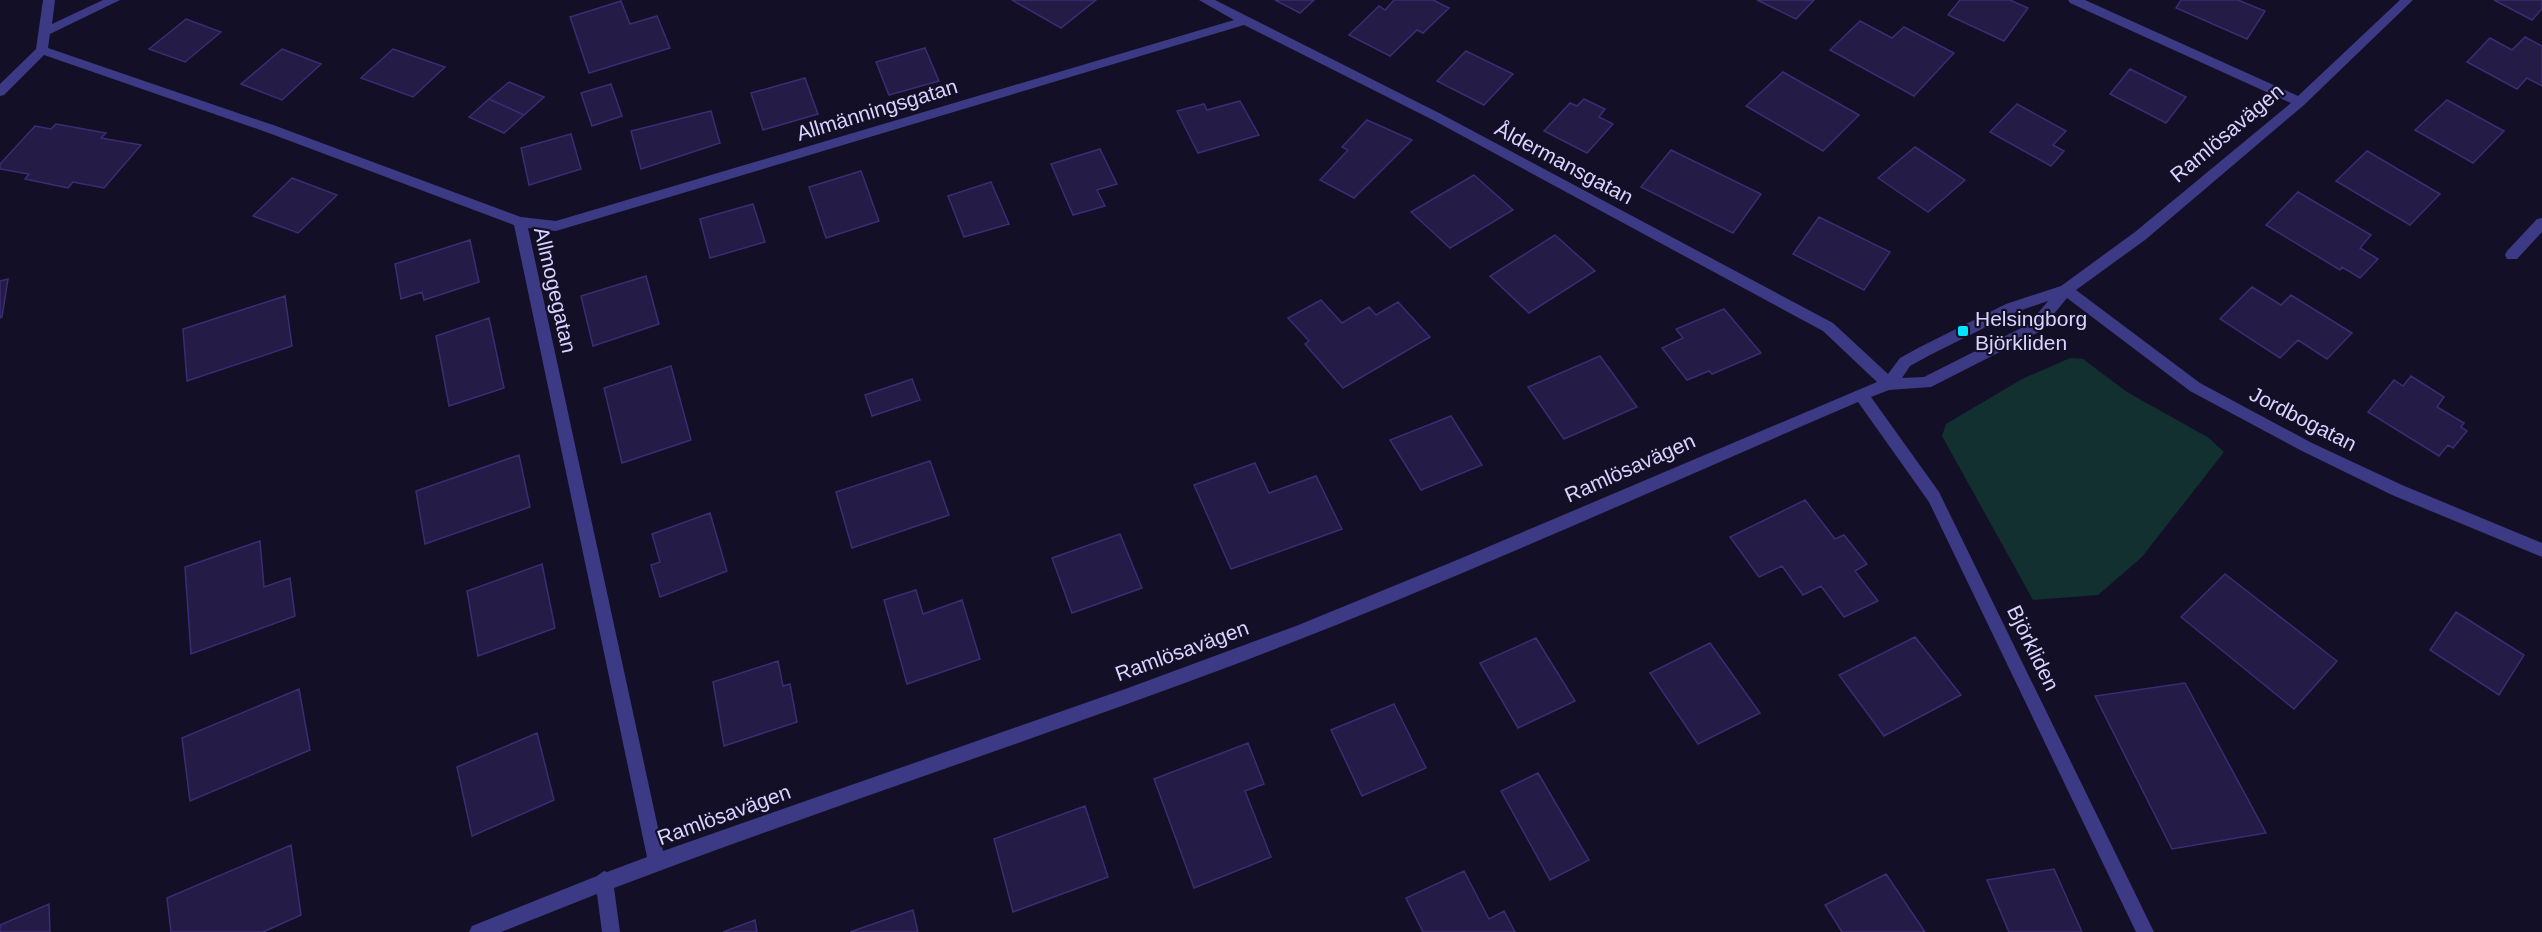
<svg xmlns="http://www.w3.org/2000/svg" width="2542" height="932" viewBox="0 0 2542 932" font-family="Helvetica,sans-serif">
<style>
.green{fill:#12302f}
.building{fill:#241b47;stroke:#3b2d73;stroke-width:1.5}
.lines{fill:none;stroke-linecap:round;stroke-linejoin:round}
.minor{fill:#3d3a85;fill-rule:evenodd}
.poi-dot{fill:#00e5ff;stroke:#130f26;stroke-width:2}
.labels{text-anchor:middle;stroke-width:4.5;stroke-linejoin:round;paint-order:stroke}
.street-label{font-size:21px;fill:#d9d4ff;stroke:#130f26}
.poi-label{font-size:21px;fill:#d9d4ff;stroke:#130f26;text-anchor:start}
</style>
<rect width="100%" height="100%" fill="#130f26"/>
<!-- green -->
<path class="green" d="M 2070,358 L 2083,359 L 2127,392 L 2209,438 L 2224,452 L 2142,557 L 2098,595 L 2033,600 L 1942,436 L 1946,424 L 2022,379 Z"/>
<!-- building -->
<path class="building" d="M 1012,0 L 1096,0 L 1061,28 Z
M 1275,0 L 1314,0 L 1300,13 Z
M 1394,0 L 1433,0 L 1449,8 L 1423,33 L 1417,30 L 1390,56 L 1349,35 L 1379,6 L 1385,10 Z
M 1757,0 L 1814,0 L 1796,19 Z
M 1960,0 L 2010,0 L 2028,8 L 2004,41 L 1948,15 Z
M 2181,0 L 2238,0 L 2265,11 L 2247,39 L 2176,8 Z
M 2494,0 L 2542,0 L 2542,9 L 2532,20 Z
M 621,1 L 630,24 L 657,16 L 670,48 L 589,73 L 570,17 Z
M 186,19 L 221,32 L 185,62 L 149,49 Z
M 1860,21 L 1892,38 L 1904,27 L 1954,53 L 1914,96 L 1830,50 Z
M 2525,37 L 2542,46 L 2542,86 L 2527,78 L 2517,89 L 2467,62 L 2490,38 L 2512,50 Z
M 925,48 L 939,81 L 889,95 L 876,62 Z
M 282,49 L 321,64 L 282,100 L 241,84 Z
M 393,49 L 445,67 L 413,97 L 361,78 Z
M 1466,51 L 1513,74 L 1484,105 L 1437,81 Z
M 2130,69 L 2186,97 L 2166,123 L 2110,94 Z
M 1783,72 L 1859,115 L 1823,151 L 1746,106 Z
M 805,78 L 818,114 L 763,130 L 751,93 Z
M 509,82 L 544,97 L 524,115 L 489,99 Z
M 611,84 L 622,116 L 592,126 L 581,93 Z
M 489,99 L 524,115 L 504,133 L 469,117 Z
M 1584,99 L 1605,109 L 1599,117 L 1613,124 L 1587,153 L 1544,131 L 1570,103 L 1577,106 Z
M 2447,100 L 2504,131 L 2473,163 L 2415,130 Z
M 1240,101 L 1259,135 L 1198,153 L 1177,111 L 1204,104 L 1207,110 Z
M 2017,104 L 2066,131 L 2053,145 L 2064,151 L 2051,166 L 1990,132 Z
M 711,111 L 720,143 L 641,169 L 631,131 Z
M 1367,120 L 1412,140 L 1354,198 L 1320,180 L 1348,150 L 1342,147 Z
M 56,124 L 106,133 L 101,138 L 141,145 L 104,188 L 73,182 L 68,188 L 25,179 L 29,174 L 0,169 L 0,164 L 35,126 L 51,129 Z
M 571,134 L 581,169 L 529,185 L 521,148 Z
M 1915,147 L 1965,180 L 1928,212 L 1878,178 Z
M 1100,149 L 1117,184 L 1097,190 L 1105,206 L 1073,215 L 1051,164 Z
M 1671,150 L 1761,194 L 1733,233 L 1641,187 Z
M 2367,151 L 2440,194 L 2410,225 L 2336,181 Z
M 861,171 L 879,221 L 826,238 L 809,187 Z
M 1474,175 L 1513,210 L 1450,248 L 1411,212 Z
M 292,178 L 337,195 L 298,233 L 253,216 Z
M 991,182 L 1009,224 L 964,237 L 948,196 Z
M 2298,192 L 2371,235 L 2360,248 L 2378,259 L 2360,278 L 2342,267 L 2340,270 L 2266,225 Z
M 753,204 L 765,242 L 710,258 L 700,219 Z
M 1819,217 L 1890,252 L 1864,290 L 1793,254 Z
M 1555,235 L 1595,271 L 1529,313 L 1490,276 Z
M 470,240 L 479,282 L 424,300 L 422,292 L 401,299 L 395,264 Z
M 646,276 L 659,324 L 593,346 L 581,296 Z
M 8,279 L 2,317 L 0,318 L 0,281 Z
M 2252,287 L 2281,305 L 2291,295 L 2352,333 L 2327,359 L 2298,340 L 2280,358 L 2220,319 Z
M 285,296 L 292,346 L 187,381 L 183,329 Z
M 1321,300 L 1342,323 L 1369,307 L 1376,315 L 1398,302 L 1430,337 L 1343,388 L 1305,344 L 1309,341 L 1288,318 Z
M 1724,309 L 1761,353 L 1712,374 L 1709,371 L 1687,380 L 1662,348 L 1683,338 L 1676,329 Z
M 489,318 L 504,388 L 449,406 L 436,336 Z
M 1600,356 L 1637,407 L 1564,439 L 1528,387 Z
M 671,366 L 691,440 L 622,463 L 604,388 Z
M 2411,376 L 2444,397 L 2437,407 L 2464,423 L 2461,427 L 2467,431 L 2453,448 L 2448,445 L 2439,456 L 2368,412 L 2394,380 L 2403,386 Z
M 912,379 L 920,400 L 872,416 L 865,395 Z
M 1451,416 L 1482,465 L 1421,490 L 1390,440 Z
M 519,455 L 530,507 L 425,544 L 416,491 Z
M 930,461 L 949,515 L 852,548 L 836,492 Z
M 1255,463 L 1269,493 L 1316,476 L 1342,529 L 1231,569 L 1194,485 Z
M 1805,500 L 1835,539 L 1844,535 L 1867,564 L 1855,571 L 1878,601 L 1844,617 L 1821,586 L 1803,595 L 1782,566 L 1759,577 L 1730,537 Z
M 710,513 L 727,571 L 660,597 L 651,565 L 660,562 L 652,534 Z
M 1120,534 L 1142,588 L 1072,613 L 1052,558 Z
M 260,541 L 264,587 L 290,578 L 295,616 L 191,654 L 185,567 Z
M 542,564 L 555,628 L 478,656 L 467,591 Z
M 2225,574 L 2337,661 L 2294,709 L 2181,617 Z
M 916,590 L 923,614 L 962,600 L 980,659 L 907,684 L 884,600 Z
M 2456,612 L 2524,655 L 2499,695 L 2430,650 Z
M 1915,637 L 1961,695 L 1884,736 L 1839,675 Z
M 1536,638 L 1575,701 L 1518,728 L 1480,663 Z
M 1710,643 L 1760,713 L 1698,744 L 1650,673 Z
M 778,661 L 783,686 L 790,684 L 797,722 L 724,746 L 713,682 Z
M 2185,683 L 2266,833 L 2172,849 L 2095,696 Z
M 299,689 L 310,750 L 190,801 L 182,738 Z
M 1394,704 L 1426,768 L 1362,796 L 1331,730 Z
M 537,733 L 554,800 L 472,836 L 457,767 Z
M 1248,743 L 1264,784 L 1245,791 L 1271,857 L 1194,888 L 1154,779 Z
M 1538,773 L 1589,860 L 1550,880 L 1501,791 Z
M 1085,806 L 1108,877 L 1013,912 L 994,839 Z
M 291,845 L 301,915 L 263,932 L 171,932 L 167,898 Z
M 2054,869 L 2082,932 L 2009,932 L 1987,880 Z
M 1464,871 L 1489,919 L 1504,911 L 1515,932 L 1423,932 L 1406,898 Z
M 1886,874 L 1925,932 L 1842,932 L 1825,905 Z
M 49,904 L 50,932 L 0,932 L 0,925 Z
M 913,910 L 918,932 L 850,932 Z
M 755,920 L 757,932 L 723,932 Z"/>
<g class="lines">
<!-- minor -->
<path class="minor" d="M 43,0 L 55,0 L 52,24 L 103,0 L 120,0 L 50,34 L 48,48 L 276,126 L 521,217 L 556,221 L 1234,20 L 1199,0 L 1215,0 L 1441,114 L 1833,323 L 1888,374 L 1900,358 L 1920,347 L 2006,304 L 2061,286 L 2135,232 L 2291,103 L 2070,3 L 2068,0 L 2085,0 L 2298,96 L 2400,0 L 2413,0 L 2304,105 L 2145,240 L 2076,290 L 2200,383 L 2312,443 L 2402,485 L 2542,543 L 2542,557 L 2392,495 L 2302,451 L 2190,391 L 2067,298 L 2039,332 L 1931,387 L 1889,390 L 1871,397 L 1939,492 L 2154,932 L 2136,932 L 1929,502 L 1858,402 C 1646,493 1436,589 1220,670 C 1019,745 814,812 614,888 L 620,932 L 602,932 L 597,894 L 501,932 L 469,932 L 472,926 L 597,876 L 604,871 L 607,872 L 647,857 L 514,225 L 266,132 L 44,55 L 4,95 L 0,96 L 0,84 L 36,49 ZM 1244,25 L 1433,120 L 1823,331 L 1877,382 L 1457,560 L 1296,626 L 1128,688 L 663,851 L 528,228 L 556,231 ZM 2048,301 L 2029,324 L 1924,377 L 1902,378 L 1910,366 L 1930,355 L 2016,312 Z
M 2542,218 L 2542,232 L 2517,259 L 2507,259 L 2505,255 L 2507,251 L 2537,219 Z"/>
</g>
<!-- markers -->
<rect class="poi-dot" x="1957" y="325" width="12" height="12" rx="3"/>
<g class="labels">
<!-- street labels -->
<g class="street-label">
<text transform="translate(877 110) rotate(-17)" y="7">Allmänningsgatan</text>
<text transform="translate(2227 133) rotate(-40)" y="7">Ramlösavägen</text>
<text transform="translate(1564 163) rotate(28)" y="7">Åldermansgatan</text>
<text transform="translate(555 290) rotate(77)" y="7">Allmogegatan</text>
<text transform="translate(2303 419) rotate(27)" y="7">Jordbogatan</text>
<text transform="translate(1630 468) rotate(-24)" y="7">Ramlösavägen</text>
<text transform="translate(2033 648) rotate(64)" y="7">Björkliden</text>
<text transform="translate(1182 651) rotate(-20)" y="7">Ramlösavägen</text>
<text transform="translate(724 815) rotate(-20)" y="7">Ramlösavägen</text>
</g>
<!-- poi labels -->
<g class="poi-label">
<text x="1975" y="326">Helsingborg<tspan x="1975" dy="24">Björkliden</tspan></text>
</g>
</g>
</svg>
